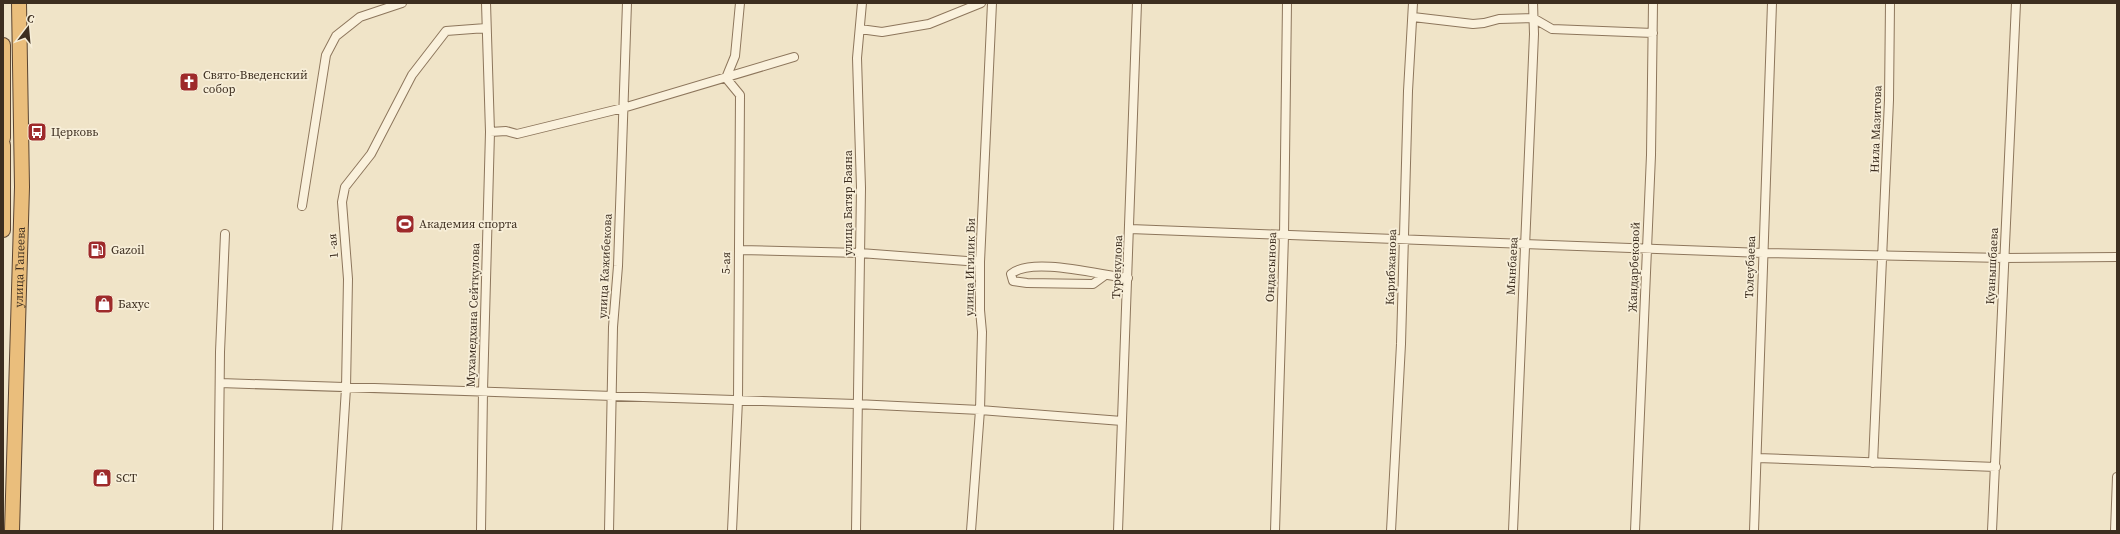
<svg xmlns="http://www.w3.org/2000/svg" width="2120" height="534" viewBox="0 0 2120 534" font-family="'Source Serif 4',serif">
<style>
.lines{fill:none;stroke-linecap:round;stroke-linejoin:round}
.minor-casing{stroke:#8d765c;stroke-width:10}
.trunk-casing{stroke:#5b4430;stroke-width:16}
.minor{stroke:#faf1dc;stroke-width:8}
.trunk{stroke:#eabe7c;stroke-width:14}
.labels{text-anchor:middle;stroke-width:3.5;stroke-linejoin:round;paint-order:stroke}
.poi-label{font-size:12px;fill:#3d2e20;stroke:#f7eed8;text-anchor:start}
.street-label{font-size:12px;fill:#3d2e20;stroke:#f7eed8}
</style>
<rect width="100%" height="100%" fill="#f0e4c8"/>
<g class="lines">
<!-- minor casing -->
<g class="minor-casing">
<path id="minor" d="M 1413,17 L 1473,24 L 1484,23 L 1499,19 L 1533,18 L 1552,29 L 1653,33
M 860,29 L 882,32 L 929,24 L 981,3
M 490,132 L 506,131 L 517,134 L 623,108 L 794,57
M 302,206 L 326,55 L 336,36 L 360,17 L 402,3
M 1130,229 L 1763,253 L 2004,258 L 2117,257
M 739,250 L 860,253 L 980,262
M 1104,276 L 1093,284 L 1027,283 L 1013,281 L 1011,274 C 1032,256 1103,276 1128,278
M 220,383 L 856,404 L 980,410 L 1122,421
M 1757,458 L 1996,467
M 1873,463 L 1889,100 L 1890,3
M 218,531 L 220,352 L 225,234
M 337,531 L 346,388 L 348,279 L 342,202 L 345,187 L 371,154 L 412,75 L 446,31 L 486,28
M 481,531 L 483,391 L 490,132 L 486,3
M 609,531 L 613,327 L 618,266 L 627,3
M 732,531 L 738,400 L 740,95 L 726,78 L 735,56 L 740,3
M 856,531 L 861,188 L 857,58 L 862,3
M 971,531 L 980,410 L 982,332 L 980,310 L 980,262 L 992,3
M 1118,531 L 1137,3
M 1275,531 L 1284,235 L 1287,3
M 1391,531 L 1401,344 L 1408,91 L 1413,3
M 1513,531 L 1534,34 L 1533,3
M 1635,531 L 1651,155 L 1653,3
M 1754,531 L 1772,3
M 1992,531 L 2016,3
M 2115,531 L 2117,477"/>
</g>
<!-- trunk casing -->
<g class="trunk-casing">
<g id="trunk">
<path d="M 3,45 L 3,138"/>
<path d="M 3,145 L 3,230"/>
<path id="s1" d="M 12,531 L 22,187 L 19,3"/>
</g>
</g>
<!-- minor -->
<use href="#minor" class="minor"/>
<!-- trunk -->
<use href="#trunk" class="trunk"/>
</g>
<!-- icons -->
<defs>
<g id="church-square" transform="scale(1)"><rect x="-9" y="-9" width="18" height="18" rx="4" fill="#9e2a2b" stroke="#f7eed8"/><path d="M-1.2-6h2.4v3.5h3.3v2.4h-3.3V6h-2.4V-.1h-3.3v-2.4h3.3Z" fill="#fff"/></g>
<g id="bus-square" transform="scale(1)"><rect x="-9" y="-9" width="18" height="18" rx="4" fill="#9e2a2b" stroke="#f7eed8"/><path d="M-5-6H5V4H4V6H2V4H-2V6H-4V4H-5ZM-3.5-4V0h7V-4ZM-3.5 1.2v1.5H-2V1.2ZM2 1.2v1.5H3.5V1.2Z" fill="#fff"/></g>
<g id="stadium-square" transform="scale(1)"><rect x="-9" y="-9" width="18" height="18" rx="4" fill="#9e2a2b" stroke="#f7eed8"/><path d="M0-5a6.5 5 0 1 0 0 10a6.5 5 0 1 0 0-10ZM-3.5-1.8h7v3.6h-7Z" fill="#fff"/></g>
<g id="fuel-square" transform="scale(1)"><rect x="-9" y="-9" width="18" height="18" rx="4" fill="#9e2a2b" stroke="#f7eed8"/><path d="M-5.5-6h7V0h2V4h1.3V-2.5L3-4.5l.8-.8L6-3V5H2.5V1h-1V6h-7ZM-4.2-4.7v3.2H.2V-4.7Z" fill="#fff"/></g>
<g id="shop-square" transform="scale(1)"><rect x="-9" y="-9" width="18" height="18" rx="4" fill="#9e2a2b" stroke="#f7eed8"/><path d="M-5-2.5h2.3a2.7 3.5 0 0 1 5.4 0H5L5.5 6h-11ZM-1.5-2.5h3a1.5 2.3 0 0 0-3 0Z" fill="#fff"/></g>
</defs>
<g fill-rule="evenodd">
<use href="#church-square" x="189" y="82"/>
<use href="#bus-square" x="37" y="132"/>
<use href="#stadium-square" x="405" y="224"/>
<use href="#fuel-square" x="97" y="250"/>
<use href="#shop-square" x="104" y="304"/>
<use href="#shop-square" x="102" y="478"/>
</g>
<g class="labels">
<!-- poi labels -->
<g class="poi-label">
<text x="203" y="79">Свято-Введенский<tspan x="203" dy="14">собор</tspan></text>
<text x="51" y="136">Церковь</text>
<text x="419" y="228">Академия спорта</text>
<text x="111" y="254">Gazoil</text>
<text x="118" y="308">Бахус</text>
<text x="116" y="482">SCT</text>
</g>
<!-- street labels -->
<g class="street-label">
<text transform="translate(1876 129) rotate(-88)" y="4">Нила Мазитова</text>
<text transform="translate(848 203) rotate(-90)" y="4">улица Батяр Баяна</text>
<text transform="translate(333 246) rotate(-95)" y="4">1 -ая</text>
<text transform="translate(726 263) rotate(-89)" y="4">5-ая</text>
<text transform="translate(605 266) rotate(-87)" y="4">улица Кажибекова</text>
<text transform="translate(1512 266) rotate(-87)" y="4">Мынбаева</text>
<text transform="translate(1992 266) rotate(-87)" y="4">Куанышбаева</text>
<text dy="4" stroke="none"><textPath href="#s1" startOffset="264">улица Гапеева</textPath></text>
<text transform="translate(970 267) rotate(-89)" y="4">улица Игилик Би</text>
<text transform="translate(1117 267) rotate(-88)" y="4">Турекулова</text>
<text transform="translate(1271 267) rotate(-88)" y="4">Ондасынова</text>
<text transform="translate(1391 267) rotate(-88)" y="4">Карибжанова</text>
<text transform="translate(1634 267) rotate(-88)" y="4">Жандарбековой</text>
<text transform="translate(1750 267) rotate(-88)" y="4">Толеубаева</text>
<text transform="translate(473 315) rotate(-88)" y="4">Мухамедхана Сейткулова</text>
</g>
</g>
<!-- border -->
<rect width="2120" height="534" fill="none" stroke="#3d2e20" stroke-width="8"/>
<!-- north arrow -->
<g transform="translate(28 28) rotate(16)" stroke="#f7eed8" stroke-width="3" paint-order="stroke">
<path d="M0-3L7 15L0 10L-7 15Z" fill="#3d2e20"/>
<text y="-6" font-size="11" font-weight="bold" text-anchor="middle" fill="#3d2e20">С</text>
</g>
</svg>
